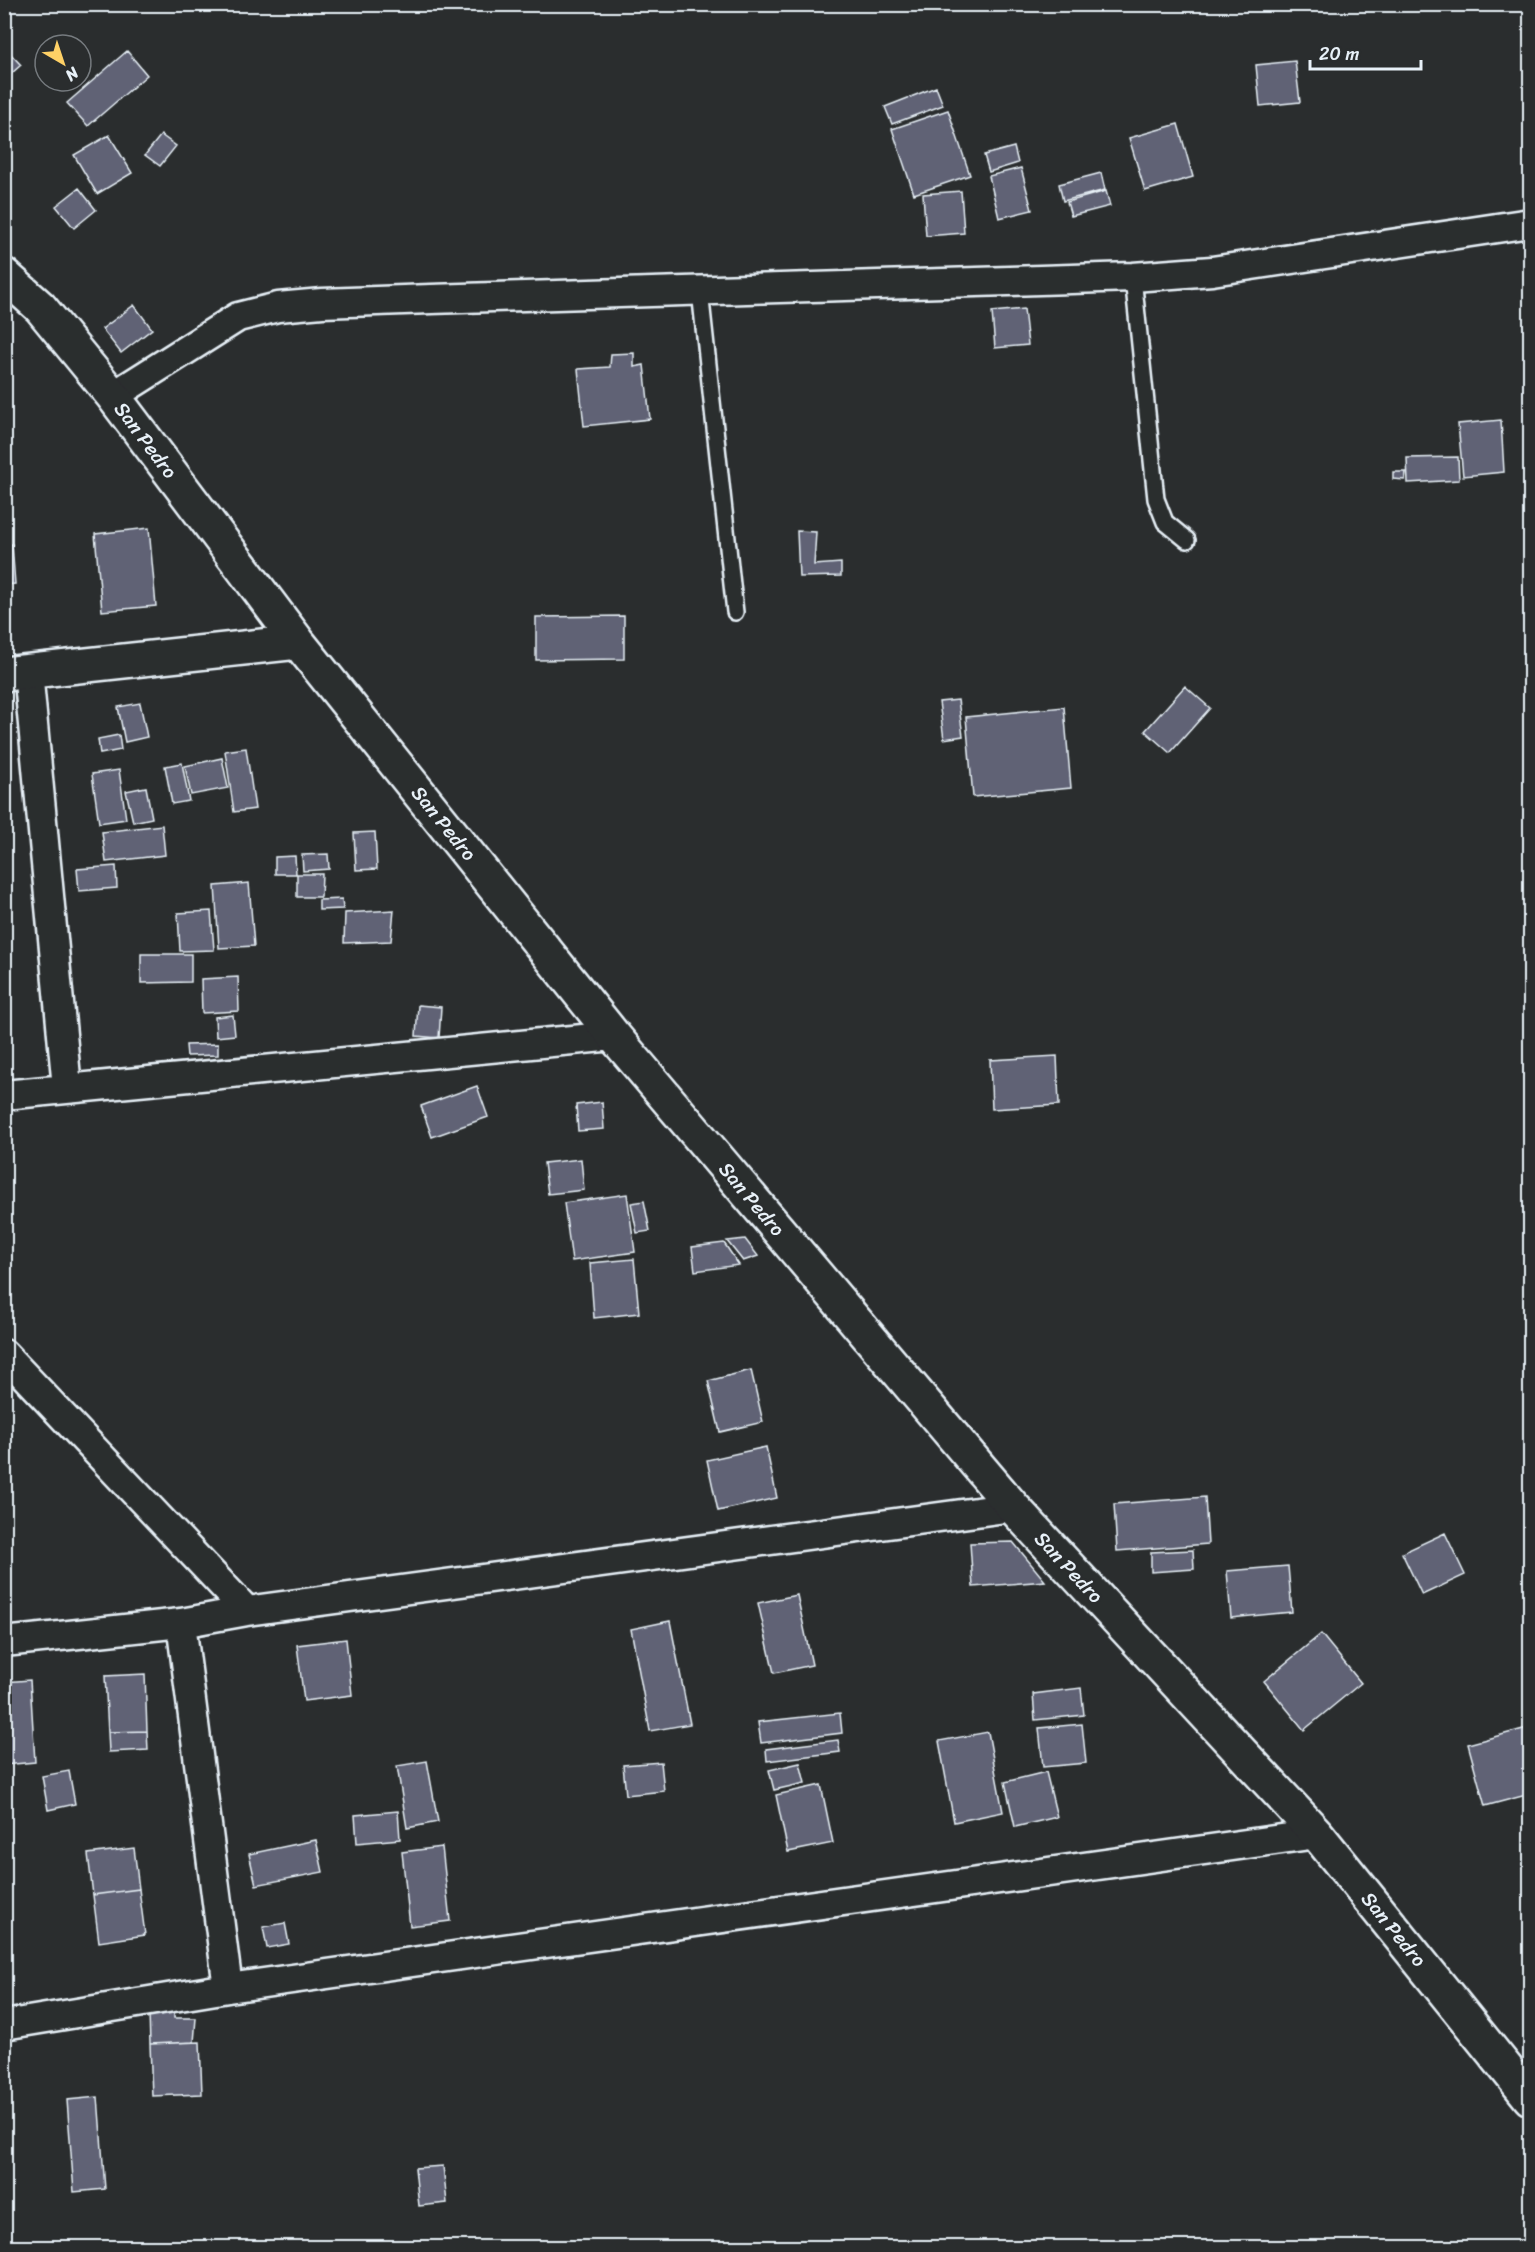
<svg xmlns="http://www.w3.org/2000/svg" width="1535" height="2252" viewBox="0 0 1535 2252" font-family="Sriracha,sans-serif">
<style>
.building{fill:#606274;stroke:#e8f1f8;stroke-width:1.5}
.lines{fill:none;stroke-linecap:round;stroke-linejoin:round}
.lane-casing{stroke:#e8f1f8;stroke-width:20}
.street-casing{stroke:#e8f1f8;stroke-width:33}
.secondary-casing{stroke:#e8f1f8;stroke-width:38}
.lane{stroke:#2a2d2e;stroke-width:15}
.street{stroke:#2a2d2e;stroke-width:28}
.secondary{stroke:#2a2d2e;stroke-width:33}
.labels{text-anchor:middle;stroke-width:4.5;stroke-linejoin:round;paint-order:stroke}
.street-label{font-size:20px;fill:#e8f1f8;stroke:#2a2d2e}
</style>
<rect width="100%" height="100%" fill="#2a2d2e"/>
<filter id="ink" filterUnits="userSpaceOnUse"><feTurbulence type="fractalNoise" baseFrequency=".0167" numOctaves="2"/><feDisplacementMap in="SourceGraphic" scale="12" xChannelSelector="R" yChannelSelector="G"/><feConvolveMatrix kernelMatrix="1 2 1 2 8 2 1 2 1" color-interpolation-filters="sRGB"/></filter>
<g filter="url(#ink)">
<!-- building -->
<path class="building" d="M 4,47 L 21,65 L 4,80 Z
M 127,51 L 147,75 L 88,126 L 67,103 Z
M 1295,61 L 1300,102 L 1260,106 L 1256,65 Z
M 936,87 L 943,105 L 892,124 L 885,107 Z
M 948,110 L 970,175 L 914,194 L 892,129 Z
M 1178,124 L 1193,177 L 1145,191 L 1129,138 Z
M 109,135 L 132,173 L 97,194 L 74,155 Z
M 161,135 L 176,146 L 160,166 L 145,155 Z
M 1014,147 L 1018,163 L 989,172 L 984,155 Z
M 1021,168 L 1032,210 L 999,218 L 989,176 Z
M 1101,173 L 1105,190 L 1063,201 L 1059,184 Z
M 79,188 L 96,210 L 74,228 L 56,206 Z
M 961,191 L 964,233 L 926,236 L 923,194 Z
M 1106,191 L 1110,206 L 1071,216 L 1067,202 Z
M 134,305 L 152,329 L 121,353 L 102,329 Z
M 1024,309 L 1028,345 L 995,348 L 992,312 Z
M 634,353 L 634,367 L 644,365 L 650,419 L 584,426 L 578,369 L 610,367 L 611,354 Z
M 1501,420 L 1504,472 L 1463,476 L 1458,424 Z
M 1458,457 L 1459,480 L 1408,483 L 1407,458 Z
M 1393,472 L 1406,472 L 1405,480 L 1393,479 Z
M 149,528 L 156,606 L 102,611 L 95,534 Z
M 797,531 L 816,532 L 814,565 L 841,563 L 841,576 L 799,577 Z
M 12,544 L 15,584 L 4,585 L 4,545 Z
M 624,616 L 624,659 L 536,660 L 536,617 Z
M 1185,686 L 1210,708 L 1170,753 L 1145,731 Z
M 958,700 L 963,736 L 944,739 L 939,702 Z
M 140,703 L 147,737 L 125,742 L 118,707 Z
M 1064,707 L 1071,788 L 973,797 L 966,717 Z
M 119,735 L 121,750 L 100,754 L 98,739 Z
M 246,748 L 255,809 L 234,812 L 225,751 Z
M 222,758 L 228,788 L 191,795 L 185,766 Z
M 182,763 L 189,801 L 172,804 L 165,766 Z
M 119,770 L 126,819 L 99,823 L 92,774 Z
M 146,787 L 152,818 L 133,822 L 126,791 Z
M 162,825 L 165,855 L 106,862 L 102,832 Z
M 375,832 L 377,869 L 356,870 L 354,833 Z
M 328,854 L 329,869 L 303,871 L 302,855 Z
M 295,856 L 296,874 L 275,874 L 275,857 Z
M 116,866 L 117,888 L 79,891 L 77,869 Z
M 297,874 L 322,874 L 321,897 L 297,897 Z
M 249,883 L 254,946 L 219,948 L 215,886 Z
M 342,899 L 343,909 L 319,910 L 319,900 Z
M 394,910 L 391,941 L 344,943 L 345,913 Z
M 211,911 L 214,950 L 180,951 L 178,913 Z
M 141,954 L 191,954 L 191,982 L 141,983 Z
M 238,977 L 239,1011 L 202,1013 L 201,979 Z
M 418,1005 L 441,1007 L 439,1038 L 416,1036 Z
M 233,1015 L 235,1035 L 216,1037 L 215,1017 Z
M 218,1044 L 218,1055 L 187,1056 L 186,1045 Z
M 1057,1056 L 1059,1105 L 992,1109 L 990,1060 Z
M 477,1086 L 488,1117 L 432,1137 L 421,1106 Z
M 602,1102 L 604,1129 L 578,1131 L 576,1105 Z
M 581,1159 L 584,1190 L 548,1194 L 544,1163 Z
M 627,1194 L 635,1252 L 572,1261 L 564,1203 Z
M 644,1201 L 650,1231 L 637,1233 L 631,1203 Z
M 745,1239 L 758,1256 L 743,1261 L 727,1241 Z
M 724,1243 L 739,1265 L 695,1271 L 692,1247 Z
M 634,1259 L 639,1313 L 594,1318 L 590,1263 Z
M 751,1370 L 763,1422 L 720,1432 L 708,1381 Z
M 766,1447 L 777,1498 L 718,1511 L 707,1460 Z
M 1205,1497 L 1208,1544 L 1117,1551 L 1114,1504 Z
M 1445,1533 L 1465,1575 L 1422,1595 L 1402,1553 Z
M 1013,1542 L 1045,1581 L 973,1587 L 970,1543 Z
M 1193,1550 L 1194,1569 L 1151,1572 L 1151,1552 Z
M 1288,1566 L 1292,1612 L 1231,1618 L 1227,1571 Z
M 797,1595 L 812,1665 L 774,1673 L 758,1603 Z
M 670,1621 L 690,1724 L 650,1731 L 631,1629 Z
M 1321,1634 L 1361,1683 L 1304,1730 L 1264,1681 Z
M 346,1639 L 352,1695 L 304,1701 L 297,1645 Z
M 145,1674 L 147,1731 L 108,1732 L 105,1676 Z
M 30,1680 L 35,1762 L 4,1765 L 4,1682 Z
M 1081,1688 L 1084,1715 L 1035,1720 L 1033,1694 Z
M 840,1713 L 842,1733 L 761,1743 L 758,1722 Z
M 1082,1724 L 1086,1763 L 1043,1767 L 1039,1728 Z
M 1527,1728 L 1530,1742 L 1530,1794 L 1485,1806 L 1468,1744 Z
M 147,1731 L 148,1750 L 109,1752 L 108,1732 Z
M 988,1732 L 1003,1812 L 954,1822 L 939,1741 Z
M 838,1740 L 840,1752 L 767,1761 L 766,1749 Z
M 427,1761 L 438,1822 L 407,1828 L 397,1766 Z
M 661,1762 L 664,1791 L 626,1795 L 623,1765 Z
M 800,1763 L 805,1783 L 774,1790 L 769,1770 Z
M 69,1771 L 75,1804 L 48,1810 L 42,1776 Z
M 1046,1772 L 1057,1817 L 1015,1827 L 1005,1782 Z
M 821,1785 L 833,1843 L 788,1852 L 776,1795 Z
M 398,1811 L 400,1839 L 357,1843 L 355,1815 Z
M 316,1840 L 323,1872 L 256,1885 L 249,1854 Z
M 442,1847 L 450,1921 L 410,1926 L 402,1852 Z
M 134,1848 L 139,1889 L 93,1895 L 88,1854 Z
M 139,1889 L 145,1935 L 99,1942 L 93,1895 Z
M 285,1923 L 289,1944 L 267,1948 L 263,1927 Z
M 174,2011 L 174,2018 L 196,2018 L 194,2042 L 150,2044 L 149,2013 Z
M 200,2042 L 202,2094 L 152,2096 L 150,2044 Z
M 4,2066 L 7,2095 L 4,2096 Z
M 98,2097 L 105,2189 L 74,2192 L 67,2100 Z
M 443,2166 L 447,2203 L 419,2206 L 415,2168 Z"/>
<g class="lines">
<!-- lane casing -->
<g class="lane-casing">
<path id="lane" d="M 1133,277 L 1156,499 L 1165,522 L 1187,540
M 700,291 L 735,612"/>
</g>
<!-- street casing -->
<g class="street-casing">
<path id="street" d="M 113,396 L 238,317 L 278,307 L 322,303 L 431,299 L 1133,277 L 1212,271 L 1530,223
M 28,671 L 67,1088
M 4,1095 L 614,1036
M 4,1354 L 247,1611
M 181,1623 L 228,1988
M 4,1642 L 181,1623 L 247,1611 L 1013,1507
M 4,2025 L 228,1988 L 1317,1834"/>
</g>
<!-- secondary casing -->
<g class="secondary-casing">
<path id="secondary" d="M 4,275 L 40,307 L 113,396 L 298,642 L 614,1036 L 1013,1507 L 1317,1834 L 1530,2098
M 4,674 L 298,642"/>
</g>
<!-- lane -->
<use href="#lane" class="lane"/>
<!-- street -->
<use href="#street" class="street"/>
<!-- secondary -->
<use href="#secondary" class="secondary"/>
</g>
</g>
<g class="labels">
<!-- street labels -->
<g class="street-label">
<text transform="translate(146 440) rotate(53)" y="7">San Pedro</text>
<text transform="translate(444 823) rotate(51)" y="7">San Pedro</text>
<text transform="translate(752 1199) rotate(50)" y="7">San Pedro</text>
<text transform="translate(1069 1567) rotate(47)" y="7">San Pedro</text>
<text transform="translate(1394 1929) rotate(51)" y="7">San Pedro</text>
</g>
</g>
<!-- margin -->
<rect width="1535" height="2252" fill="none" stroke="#2a2d2e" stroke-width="24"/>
<rect x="12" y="12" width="1511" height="2228" fill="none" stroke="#e8f1f8" stroke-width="2" filter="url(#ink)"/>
<!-- north arrow -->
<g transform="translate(63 63) rotate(141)"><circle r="28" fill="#2a2d2e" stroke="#767b7f" stroke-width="1.5"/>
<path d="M0-4.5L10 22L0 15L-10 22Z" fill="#ffd166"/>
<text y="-9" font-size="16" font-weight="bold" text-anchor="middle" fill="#e8f1f8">N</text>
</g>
<!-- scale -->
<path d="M1310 60v9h111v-9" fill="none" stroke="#e8f1f8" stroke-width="3"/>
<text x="1319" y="60" font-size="18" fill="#e8f1f8" stroke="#2a2d2e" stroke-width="4.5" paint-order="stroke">20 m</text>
</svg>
